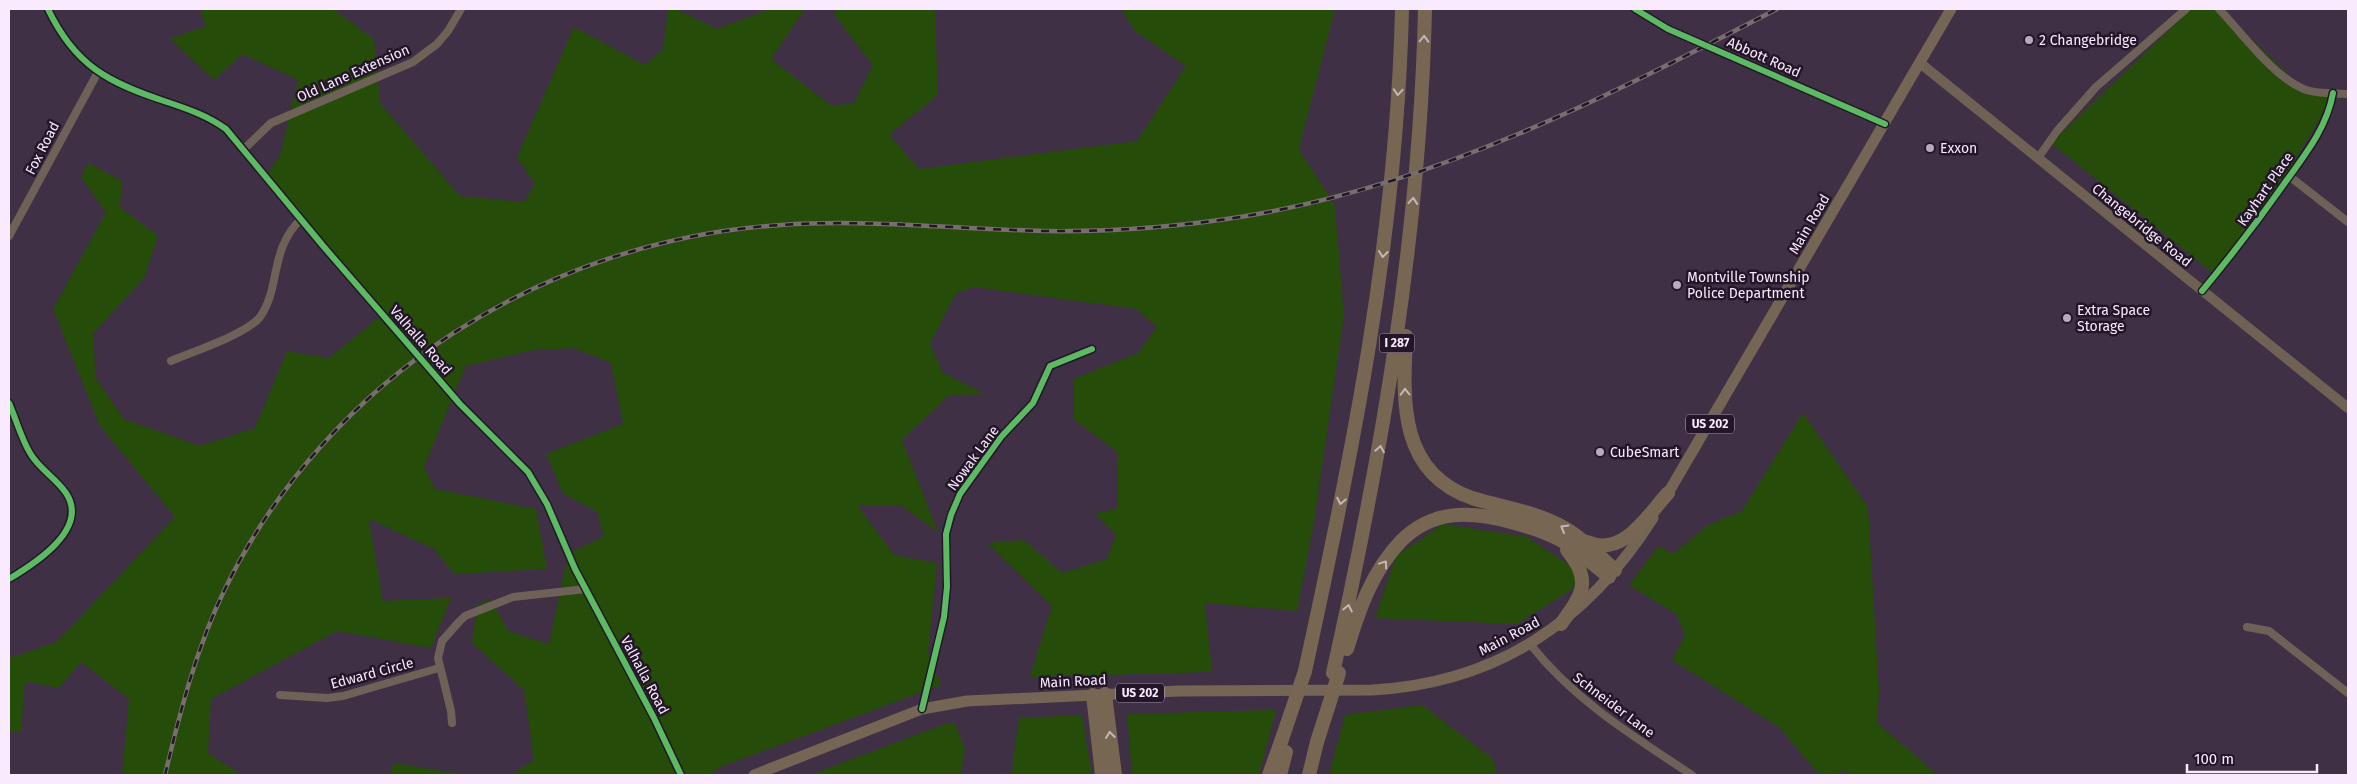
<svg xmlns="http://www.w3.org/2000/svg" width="2357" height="784" viewBox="0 0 2357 784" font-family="'Fira Sans',sans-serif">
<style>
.green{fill:#254c09}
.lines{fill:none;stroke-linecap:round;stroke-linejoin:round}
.minor{stroke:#6e6157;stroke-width:8}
.secondary{stroke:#6f6154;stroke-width:10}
.primary{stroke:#746555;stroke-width:11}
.motorway{stroke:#776752;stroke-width:14}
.rail-casing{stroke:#796e6f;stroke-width:4.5}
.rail{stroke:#241629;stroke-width:2.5;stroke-dasharray:8;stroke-linecap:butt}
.motorway-bridge{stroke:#776752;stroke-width:14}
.cycleway-casing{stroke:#241629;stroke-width:9}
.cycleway{stroke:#5cba63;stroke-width:6}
.oneway{stroke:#c5b6b9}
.poi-dot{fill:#b8a9be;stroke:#241629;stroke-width:2}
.labels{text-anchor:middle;stroke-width:5;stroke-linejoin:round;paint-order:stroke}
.shield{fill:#241629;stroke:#b9aabe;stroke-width:1}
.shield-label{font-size:12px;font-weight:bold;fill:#f9eafe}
.poi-label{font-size:14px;fill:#f9eafe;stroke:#241629;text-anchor:start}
.street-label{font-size:14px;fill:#f9eafe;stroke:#241629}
</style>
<rect width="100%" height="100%" fill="#403046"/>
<!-- green -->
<path class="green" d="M 200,9 L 333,9 L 374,39 L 380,103 L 460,196 L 524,202 L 535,184 L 517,157 L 574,27 L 645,65 L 663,49 L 668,9 L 676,9 L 717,29 L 770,9 L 805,9 L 771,59 L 832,106 L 854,103 L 873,65 L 834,15 L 837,9 L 935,9 L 938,95 L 889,135 L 919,169 L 1137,141 L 1186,66 L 1135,31 L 1121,9 L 1335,9 L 1299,149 L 1335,206 L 1344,316 L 1313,528 L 1297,611 L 1205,603 L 1212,672 L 1030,677 L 1052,606 L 987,543 L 1024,540 L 1062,573 L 1107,559 L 1116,535 L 1095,514 L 1118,508 L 1117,452 L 1074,419 L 1074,379 L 1138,353 L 1157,327 L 1136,309 L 974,287 L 956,293 L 930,344 L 943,373 L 985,394 L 949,395 L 902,440 L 938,532 L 901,505 L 857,505 L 894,555 L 937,563 L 928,653 L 941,685 L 720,767 L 709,775 L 511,775 L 534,760 L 524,690 L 472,643 L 477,605 L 491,599 L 508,631 L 549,644 L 568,554 L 604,536 L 597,512 L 563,493 L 546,454 L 623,424 L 611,363 L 574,348 L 534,350 L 466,366 L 424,467 L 435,489 L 536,509 L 547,569 L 454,574 L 434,549 L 369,519 L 383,601 L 451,598 L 431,648 L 337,631 L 211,699 L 208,753 L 242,775 L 122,775 L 129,699 L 81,662 L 59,688 L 25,681 L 21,732 L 9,732 L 9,658 L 57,642 L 175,517 L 100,426 L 53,309 L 106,212 L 81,177 L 88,163 L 122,181 L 120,207 L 158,236 L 144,278 L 93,334 L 96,379 L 124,419 L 200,446 L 255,428 L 287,351 L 329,358 L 382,315 L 268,174 L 280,155 L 298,80 L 243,54 L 214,80 L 170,39 L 206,26 Z
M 2191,9 L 2221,9 L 2297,83 L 2333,97 L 2252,232 L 2218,277 L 2051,143 Z
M 1803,413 L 1868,507 L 1879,693 L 1877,723 L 1938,775 L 1851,775 L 1842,770 L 1839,775 L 1824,775 L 1815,770 L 1780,728 L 1672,660 L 1685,635 L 1676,614 L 1629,585 L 1659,546 L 1673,554 L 1708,525 L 1742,511 Z
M 1443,524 L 1527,537 L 1566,563 L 1608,549 L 1571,590 L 1517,624 L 1375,618 L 1396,556 Z
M 1422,705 L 1493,759 L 1497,775 L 1329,775 L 1345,715 Z
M 1276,710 L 1259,775 L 1132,775 L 1127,714 Z
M 1082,715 L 1092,775 L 1011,775 L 1019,718 Z
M 955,723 L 965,749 L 961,775 L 810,775 L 945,724 Z
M 394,763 L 467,775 L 389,775 Z"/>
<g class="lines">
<!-- minor -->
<path class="minor" d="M 48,9 C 75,66 109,83 167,102 C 188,109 208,116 226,129 L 324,247 L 460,404 L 528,472 L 547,504 L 575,569 L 654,718 L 681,775
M 1635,9 L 1668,29 L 1885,124
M 2219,9 C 2243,34 2274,78 2306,90 C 2319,94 2334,93 2348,94
M 244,149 L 271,123 L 413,62 L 437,44 L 448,31 L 461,9
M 2038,158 L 2057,131 L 2096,87 L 2186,9
M 2289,176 L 2348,222
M 9,236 L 98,72
M 2202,291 C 2231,256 2258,221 2284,184 C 2304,156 2327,128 2333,93
M 171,361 C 192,352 247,334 260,317 C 281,287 269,250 301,219
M 9,403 C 16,419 21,438 30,453 C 39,469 56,478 66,493 C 90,529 34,564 9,579
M 2247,627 L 2269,631 L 2348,693
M 1530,644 C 1574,700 1633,736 1692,775
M 280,695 L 327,698 L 343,696 L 439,668
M 922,709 L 944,617 L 947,587 L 946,534 L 951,515 L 960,494 L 1001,437 L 1033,403 L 1050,366 L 1092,349
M 452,723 L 451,711 L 438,658 L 442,641 L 458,623 L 465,616 L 513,597 L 586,589"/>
<!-- secondary -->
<path class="secondary" d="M 1920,63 L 2348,408"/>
<!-- primary -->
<path class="primary" d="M 1664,500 L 1951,9
M 754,775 L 922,709 L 967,701 L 1179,691 L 1372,690 C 1497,683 1587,622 1653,518"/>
<!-- motorway -->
<path class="motorway" d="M 1406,336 C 1403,400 1398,472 1472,498 C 1501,507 1532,511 1559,525 C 1580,535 1598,555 1615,570
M 1587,542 C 1623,558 1647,516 1668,493
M 1561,624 C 1582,595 1593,581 1567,550
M 1347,649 C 1359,610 1372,571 1401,541 C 1433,509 1471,511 1511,522 C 1529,527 1547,532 1564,542 C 1580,552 1594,565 1609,577
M 1305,671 C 1353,452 1397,233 1402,9
M 1333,673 C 1382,453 1420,235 1425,9
M 1105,694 L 1115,775
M 1093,695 L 1102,775
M 1269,775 L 1282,739
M 1280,775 L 1286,752
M 1309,775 L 1317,742"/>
<!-- rail casing -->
<g class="rail-casing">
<path id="rail" d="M 165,775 C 180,712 196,649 224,591 C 327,377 546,240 781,225 C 868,219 956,229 1043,231 C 1111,232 1179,227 1246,216 C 1435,185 1609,96 1777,9"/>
</g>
<!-- rail -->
<use href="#rail" class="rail"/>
<!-- motorway-bridge -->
<path class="motorway-bridge" d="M 1282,739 L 1305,671
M 1317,742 L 1339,673"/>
<!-- cycleway casing -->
<g class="cycleway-casing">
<path id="cycleway" d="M 48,9 C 75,66 109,83 167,102 C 188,109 208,116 226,129 L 324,247 L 460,404 L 528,472 L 547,504 L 575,569 L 654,718 L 681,775
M 1635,9 L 1668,29 L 1885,124
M 2202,291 C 2231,256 2258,221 2284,184 C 2304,156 2327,128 2333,93
M 9,403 C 16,419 21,438 30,453 C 39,469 56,478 66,493 C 90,529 34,564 9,579
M 922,709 L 944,617 L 947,587 L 946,534 L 951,515 L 960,494 L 1001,437 L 1033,403 L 1050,366 L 1092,349"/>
</g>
<!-- cycleway -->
<use href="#cycleway" class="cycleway"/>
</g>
<!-- one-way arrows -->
<defs><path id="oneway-chevron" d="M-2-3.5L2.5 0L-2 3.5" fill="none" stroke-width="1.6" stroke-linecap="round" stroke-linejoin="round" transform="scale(1.25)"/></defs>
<g class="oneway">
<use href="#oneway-chevron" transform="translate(1424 39) rotate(-88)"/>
<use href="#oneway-chevron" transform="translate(1398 92) rotate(94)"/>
<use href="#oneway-chevron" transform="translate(1413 201) rotate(-85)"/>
<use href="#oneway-chevron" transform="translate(1383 254) rotate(97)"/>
<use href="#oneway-chevron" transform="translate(1405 392) rotate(-91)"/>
<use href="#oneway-chevron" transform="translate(1380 449) rotate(-80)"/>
<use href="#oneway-chevron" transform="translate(1341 501) rotate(101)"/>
<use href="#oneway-chevron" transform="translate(1564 528) rotate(-150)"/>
<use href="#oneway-chevron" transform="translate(1384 564) rotate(-56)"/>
<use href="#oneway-chevron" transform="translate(1348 608) rotate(-78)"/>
<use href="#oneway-chevron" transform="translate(1110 735) rotate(-97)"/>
</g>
<!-- markers -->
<g class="poi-dot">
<circle cx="2029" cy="40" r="5"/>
<circle cx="1930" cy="148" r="5"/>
<circle cx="1677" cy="285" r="5"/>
<circle cx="2067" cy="318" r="5"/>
<circle cx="1600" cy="452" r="5"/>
</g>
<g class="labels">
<!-- shield labels -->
<g class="shield">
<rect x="1379.5" y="333.5" width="35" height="19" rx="4"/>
<rect x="1686" y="414.5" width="48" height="19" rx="4"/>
<rect x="1116" y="683.5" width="48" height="19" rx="4"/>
</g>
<g class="shield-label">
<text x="1397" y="347">I 287</text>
<text x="1710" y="428">US 202</text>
<text x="1140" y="697">US 202</text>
</g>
<!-- poi labels -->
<g class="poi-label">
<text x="2039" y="45">2 Changebridge</text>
<text x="1940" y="153">Exxon</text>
<text x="1687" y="282">Montville Township<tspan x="1687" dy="16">Police Department</tspan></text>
<text x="2077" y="315">Extra Space<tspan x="2077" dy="16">Storage</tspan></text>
<text x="1610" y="457">CubeSmart</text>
</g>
<!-- street labels -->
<g class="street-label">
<text transform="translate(1764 57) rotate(24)" y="5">Abbott Road</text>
<text transform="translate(353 73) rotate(-24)" y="5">Old Lane Extension</text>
<text transform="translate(42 148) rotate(-63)" y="5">Fox Road</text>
<text transform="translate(2265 189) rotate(-55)" y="5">Kayhart Place</text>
<text transform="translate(1809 224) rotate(-60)" y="5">Main Road</text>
<text transform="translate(2142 225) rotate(39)" y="5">Changebridge Road</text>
<text transform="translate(421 340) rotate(49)" y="5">Valhalla Road</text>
<text transform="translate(973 458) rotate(-54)" y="5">Nowak Lane</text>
<text transform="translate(1509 636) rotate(-28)" y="5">Main Road</text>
<text transform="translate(372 673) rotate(-15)" y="5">Edward Circle</text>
<text transform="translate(645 675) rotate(62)" y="5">Valhalla Road</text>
<text transform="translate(1073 681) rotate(-3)" y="5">Main Road</text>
<text transform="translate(1614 705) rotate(37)" y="5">Schneider Lane</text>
</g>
</g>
<!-- border -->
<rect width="2357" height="784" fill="none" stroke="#f9eafe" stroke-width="20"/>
<!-- scale -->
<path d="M2187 764v8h130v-8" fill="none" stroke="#f9eafe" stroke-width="2.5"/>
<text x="2194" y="764" font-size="15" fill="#f9eafe" stroke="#241629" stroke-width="4" paint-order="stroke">100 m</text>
</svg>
